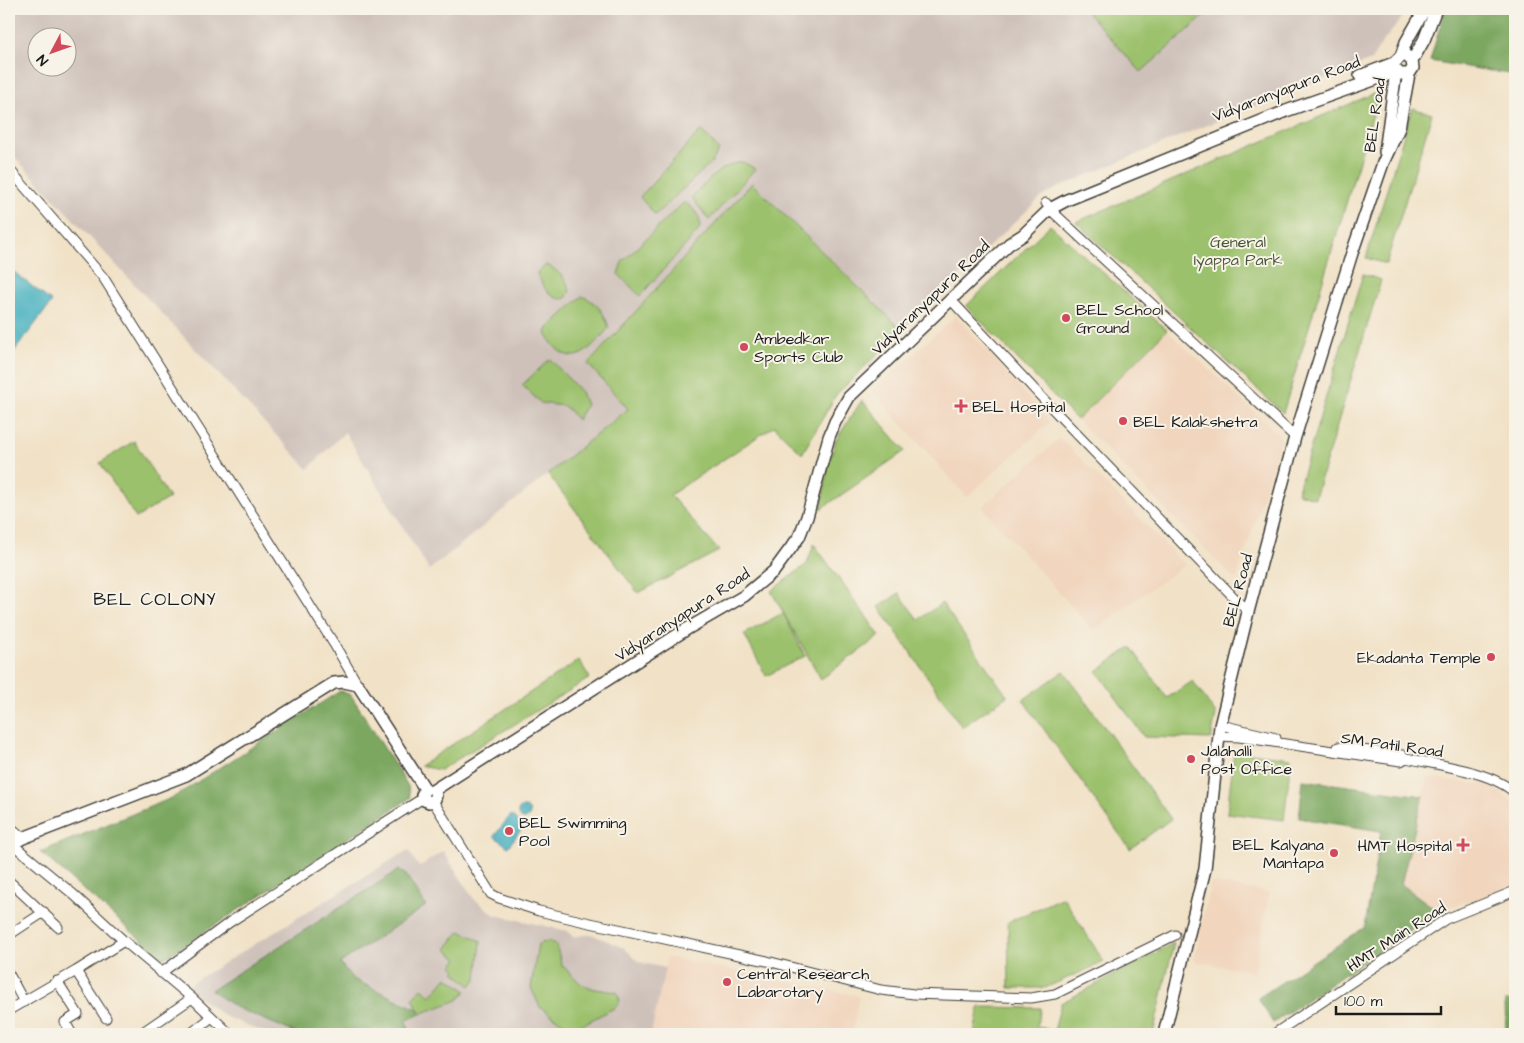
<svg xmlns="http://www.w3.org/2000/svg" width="1524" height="1043" viewBox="0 0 1524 1043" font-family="'Architects Daughter',sans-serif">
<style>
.built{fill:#f1d5bd}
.industrial{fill:#cec1ba;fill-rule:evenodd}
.green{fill:#9bc16c;stroke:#5c6e44}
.forest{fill:#7ca760;stroke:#4c623e}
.water{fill:#41aebf;stroke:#2e656e}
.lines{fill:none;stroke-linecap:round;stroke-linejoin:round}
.minor-casing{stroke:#3c3a36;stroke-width:11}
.major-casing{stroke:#3c3a36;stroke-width:14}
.minor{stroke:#fff;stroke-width:9}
.major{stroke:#fff;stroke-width:11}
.poi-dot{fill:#d1495b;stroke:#f7f3e8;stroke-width:2}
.labels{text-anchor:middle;stroke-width:4;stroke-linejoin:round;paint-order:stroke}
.street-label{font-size:16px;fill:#1c1c1c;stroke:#f7f3e8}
.park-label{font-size:16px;fill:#485638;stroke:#f7f3e8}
.poi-label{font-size:16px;fill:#1c1c1c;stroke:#f7f3e8;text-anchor:start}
.neighbourhood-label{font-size:18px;letter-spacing:1px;fill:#1c1c1c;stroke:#f7f3e8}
</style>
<rect width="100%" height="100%" fill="#f7f3e8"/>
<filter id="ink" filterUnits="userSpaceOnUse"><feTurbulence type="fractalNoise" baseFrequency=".02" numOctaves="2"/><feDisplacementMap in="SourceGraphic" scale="10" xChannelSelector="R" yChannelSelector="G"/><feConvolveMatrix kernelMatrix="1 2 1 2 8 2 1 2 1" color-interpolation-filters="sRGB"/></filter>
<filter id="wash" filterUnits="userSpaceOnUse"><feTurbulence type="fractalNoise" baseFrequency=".0096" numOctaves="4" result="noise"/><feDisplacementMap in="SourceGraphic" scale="20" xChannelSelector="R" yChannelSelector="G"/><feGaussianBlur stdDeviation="1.12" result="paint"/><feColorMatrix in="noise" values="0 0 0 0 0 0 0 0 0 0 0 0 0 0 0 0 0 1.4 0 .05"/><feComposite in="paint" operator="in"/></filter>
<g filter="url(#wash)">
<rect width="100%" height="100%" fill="#f1e2c7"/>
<!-- built -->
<path class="built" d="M 956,316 L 1050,422 L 967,497 L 872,391 Z
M 1167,330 L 1282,438 L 1236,580 L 1077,420 Z
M 1060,438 L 1185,565 L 1093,630 L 982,507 Z
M 1427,777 L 1493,786 L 1515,806 L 1515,886 L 1438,911 L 1401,884 Z
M 1211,882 L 1269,893 L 1254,972 L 1194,961 Z
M 667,957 L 859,996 L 852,1034 L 651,1034 Z"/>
<!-- industrial -->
<path class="industrial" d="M 9,9 L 1406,9 L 1402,18 L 1382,43 L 1371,60 L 1197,129 L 1057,188 L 1040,198 L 902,330 L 753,183 L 588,363 L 628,409 L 429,570 L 345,432 L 308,469 L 9,151 ZM 38,38 L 68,38 L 68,68 L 38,68 Z
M 408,850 L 419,867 L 443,851 L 474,899 L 495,915 L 568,931 L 573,937 L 591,934 L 624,948 L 639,962 L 665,968 L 651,1034 L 269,1034 L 224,1016 L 185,987 Z"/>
<!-- green -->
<path class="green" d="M 1084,9 L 1210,9 L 1211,10 L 1141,72 Z
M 1380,91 L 1283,413 L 1076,222 Z
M 1412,108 L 1432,114 L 1386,264 L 1366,258 Z
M 701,130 L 719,150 L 712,162 L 655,215 L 640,197 Z
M 743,162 L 755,169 L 709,220 L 693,199 L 692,196 C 708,181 721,164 743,162 Z
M 752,183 L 902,330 L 836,395 L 802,454 L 774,426 L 670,495 L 719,551 L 638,593 L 548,474 L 628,409 L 588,364 Z
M 686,203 C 695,210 703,218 699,230 L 640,296 L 618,274 L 622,262 L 682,204 Z
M 1050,225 L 1167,330 L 1077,420 L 966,306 Z
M 546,265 C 557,269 567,279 570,291 L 566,298 C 552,303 541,284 537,273 Z
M 1363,274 L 1381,280 L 1315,498 L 1297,493 Z
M 582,296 C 597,302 605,313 609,328 C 601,336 592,348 583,353 C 567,363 552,347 546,333 L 548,328 Z
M 550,359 L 581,392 L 586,405 L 577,420 L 568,409 L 563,406 L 541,403 L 522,385 Z
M 862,400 L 905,451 L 821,509 L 828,466 L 836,440 Z
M 134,441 L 169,498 L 136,518 L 100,463 Z
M 814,544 L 880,636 L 821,679 L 771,591 L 807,564 Z
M 899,593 L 918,620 L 942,603 L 1007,696 L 962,727 L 879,607 Z
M 783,613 L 805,656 L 766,676 L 744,634 Z
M 1131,647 L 1167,698 L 1193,681 L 1216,714 L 1211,739 L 1144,737 L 1097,671 Z
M 579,660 L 590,678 L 440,770 L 420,766 Z
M 1064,671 L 1171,819 L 1130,849 L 1023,700 Z
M 1234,751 L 1291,758 L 1284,820 L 1227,813 Z
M 1063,897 L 1104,962 L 1045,988 L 1009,988 L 1008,922 Z
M 460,931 L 481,941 L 477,978 L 471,986 L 454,972 L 456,970 L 452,966 L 458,959 L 446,949 Z
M 549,941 L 556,945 L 562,965 L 581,984 L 595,989 L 617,992 L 620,1001 L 616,1007 L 580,1026 L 562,1023 L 540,1007 L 531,988 L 538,944 Z
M 1174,943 L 1153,1034 L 974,1034 L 979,1007 L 1041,1008 L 1037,1026 L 1054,1031 L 1061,1003 Z
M 447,977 L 466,991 L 458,1000 L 420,1014 L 413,998 L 422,988 L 431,996 Z"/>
<!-- forest -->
<path class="forest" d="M 1445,9 L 1515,9 L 1515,75 L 1430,61 Z
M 340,691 L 351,695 L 408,786 L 410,798 L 163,959 L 40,852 L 174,797 Z
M 1303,780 L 1423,796 L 1401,884 L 1438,911 L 1273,1023 L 1258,998 L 1365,927 L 1381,831 L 1299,818 Z
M 399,870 L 406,875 L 426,906 L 340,963 L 353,979 L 419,1010 L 420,1014 L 406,1021 L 411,1034 L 298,1034 L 235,1007 L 211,990 Z
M 1505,1001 L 1515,1001 L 1515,1034 L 1506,1034 Z"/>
<!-- water -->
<path class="water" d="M 9,268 L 52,302 L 13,353 L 9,351 Z
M518 813a6 6 0 1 1 12 0a6 6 0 1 1-12 0Z
M 511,815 L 524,826 L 508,847 L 494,836 Z"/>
</g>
<g filter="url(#ink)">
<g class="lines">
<!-- minor casing -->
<g class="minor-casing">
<path id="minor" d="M 9,169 L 103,277 L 334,644 L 358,685
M 1046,203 L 1054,213 L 1295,437
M 951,300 L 1048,404 L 1248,612
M 1221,725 L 1276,738
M 1219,736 L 1239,737 L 1401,761 L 1406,758 C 1437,765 1492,771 1515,793
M 1338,747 L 1402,755 L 1406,758
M 433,801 L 491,894 L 499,898 L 539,911 L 581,921 L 767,961 L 881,990 L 914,994 L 1031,998 L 1055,994 L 1175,935
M 9,826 L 23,838
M 11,843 L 73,894 L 124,941 L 192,998 L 230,1034
M 9,881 L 58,927
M 9,935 L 44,912
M 76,971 L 106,1018
M 161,973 L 230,922 L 423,798
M 9,974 L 24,1002
M 57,981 L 78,1014 L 65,1022 L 72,1034
M 9,1010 L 76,971 L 124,941
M 140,1034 L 192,998
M 190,1034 L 212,1017
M 1274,1034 L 1446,919 L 1515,891"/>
</g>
<!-- major casing -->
<g class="major-casing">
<path id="major" d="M 1401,56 L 1407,56 L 1412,61 L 1413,68 L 1409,74 L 1400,74 L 1394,68 L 1394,63 L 1401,56 L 1406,42 L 1425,9
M 1412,61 L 1424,40 L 1436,9
M 1360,76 L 1394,63
M 1385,152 L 1396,71
M 425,789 L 422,795 L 424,800 L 429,802 L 435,799 L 436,795 L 434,790
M 434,790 L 687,629 L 744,596 L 774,571 L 799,537 L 807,517 L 829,437 L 835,422 L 849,397 L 1009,244 L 1023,235 L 1050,209 L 1067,200 L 1286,111 L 1385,76 L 1394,68
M 9,846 L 23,838 L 186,775 L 334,683 L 344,682 L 358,685 L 425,789
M 1164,1034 L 1205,869 L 1220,726 L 1248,612 L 1295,437 L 1352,253 L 1383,163 L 1399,128 L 1409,74"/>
</g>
<!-- minor -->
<use href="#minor" class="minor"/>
<!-- major -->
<use href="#major" class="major"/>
</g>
</g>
<!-- markers -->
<g class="poi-dot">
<circle cx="1066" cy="318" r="5"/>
<circle cx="744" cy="347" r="5"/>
<path d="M958.5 398.5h5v5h5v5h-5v5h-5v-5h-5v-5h5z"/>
<circle cx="1123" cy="421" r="5"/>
<circle cx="1491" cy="657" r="5"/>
<circle cx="1191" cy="759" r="5"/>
<circle cx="509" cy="831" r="5"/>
<path d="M1460.5 837.5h5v5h5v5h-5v5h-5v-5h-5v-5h5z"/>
<circle cx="1334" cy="853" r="5"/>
<circle cx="727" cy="982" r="5"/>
</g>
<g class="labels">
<!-- street labels -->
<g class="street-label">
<text transform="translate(1286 88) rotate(-21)" y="6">Vidyaranyapura Road</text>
<text transform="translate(1374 115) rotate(-82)" y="6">BEL Road</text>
<text transform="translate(930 297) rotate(-44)" y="6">Vidyaranyapura Road</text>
<text transform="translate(1237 590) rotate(-75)" y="6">BEL Road</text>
<text transform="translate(682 614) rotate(-33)" y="6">Vidyaranyapura Road</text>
<text transform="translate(1392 744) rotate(8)" y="6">SM Patil Road</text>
<text transform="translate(1396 936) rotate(-33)" y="6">HMT Main Road</text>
</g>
<!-- park labels -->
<g class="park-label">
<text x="1238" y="247">General<tspan x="1238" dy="18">Iyappa Park</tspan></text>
</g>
<!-- poi labels -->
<g class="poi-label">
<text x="1076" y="315">BEL School<tspan x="1076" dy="18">Ground</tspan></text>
<text x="754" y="344">Ambedkar<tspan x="754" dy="18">Sports Club</tspan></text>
<text x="972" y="412">BEL Hospital</text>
<text x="1133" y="427">BEL Kalakshetra</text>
<text x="1481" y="663" text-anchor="end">Ekadanta Temple</text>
<text x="1201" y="756">Jalahalli<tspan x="1201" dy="18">Post Office</tspan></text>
<text x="519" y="828">BEL Swimming<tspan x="519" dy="18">Pool</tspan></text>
<text x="1324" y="850" text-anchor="end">BEL Kalyana<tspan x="1324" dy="18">Mantapa</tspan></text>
<text x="1452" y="851" text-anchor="end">HMT Hospital</text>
<text x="737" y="979">Central Research<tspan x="737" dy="18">Labarotary</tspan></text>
</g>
<!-- neighbourhood labels -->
<g class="neighbourhood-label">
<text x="155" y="605">BEL COLONY</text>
</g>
</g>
<!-- margin -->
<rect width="1524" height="1043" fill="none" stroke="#f7f3e8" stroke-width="30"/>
<!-- north arrow -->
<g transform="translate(52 52) rotate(229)"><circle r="24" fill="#f7f3e8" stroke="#9f9d96"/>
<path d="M0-4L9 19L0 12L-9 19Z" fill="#d1495b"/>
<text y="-8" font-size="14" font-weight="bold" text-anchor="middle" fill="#1c1c1c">N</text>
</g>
<!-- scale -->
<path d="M1336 1006v8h105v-8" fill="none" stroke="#1c1c1c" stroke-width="2.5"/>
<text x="1344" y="1006" font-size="15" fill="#1c1c1c" stroke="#f7f3e8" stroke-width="4" paint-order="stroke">100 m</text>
</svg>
